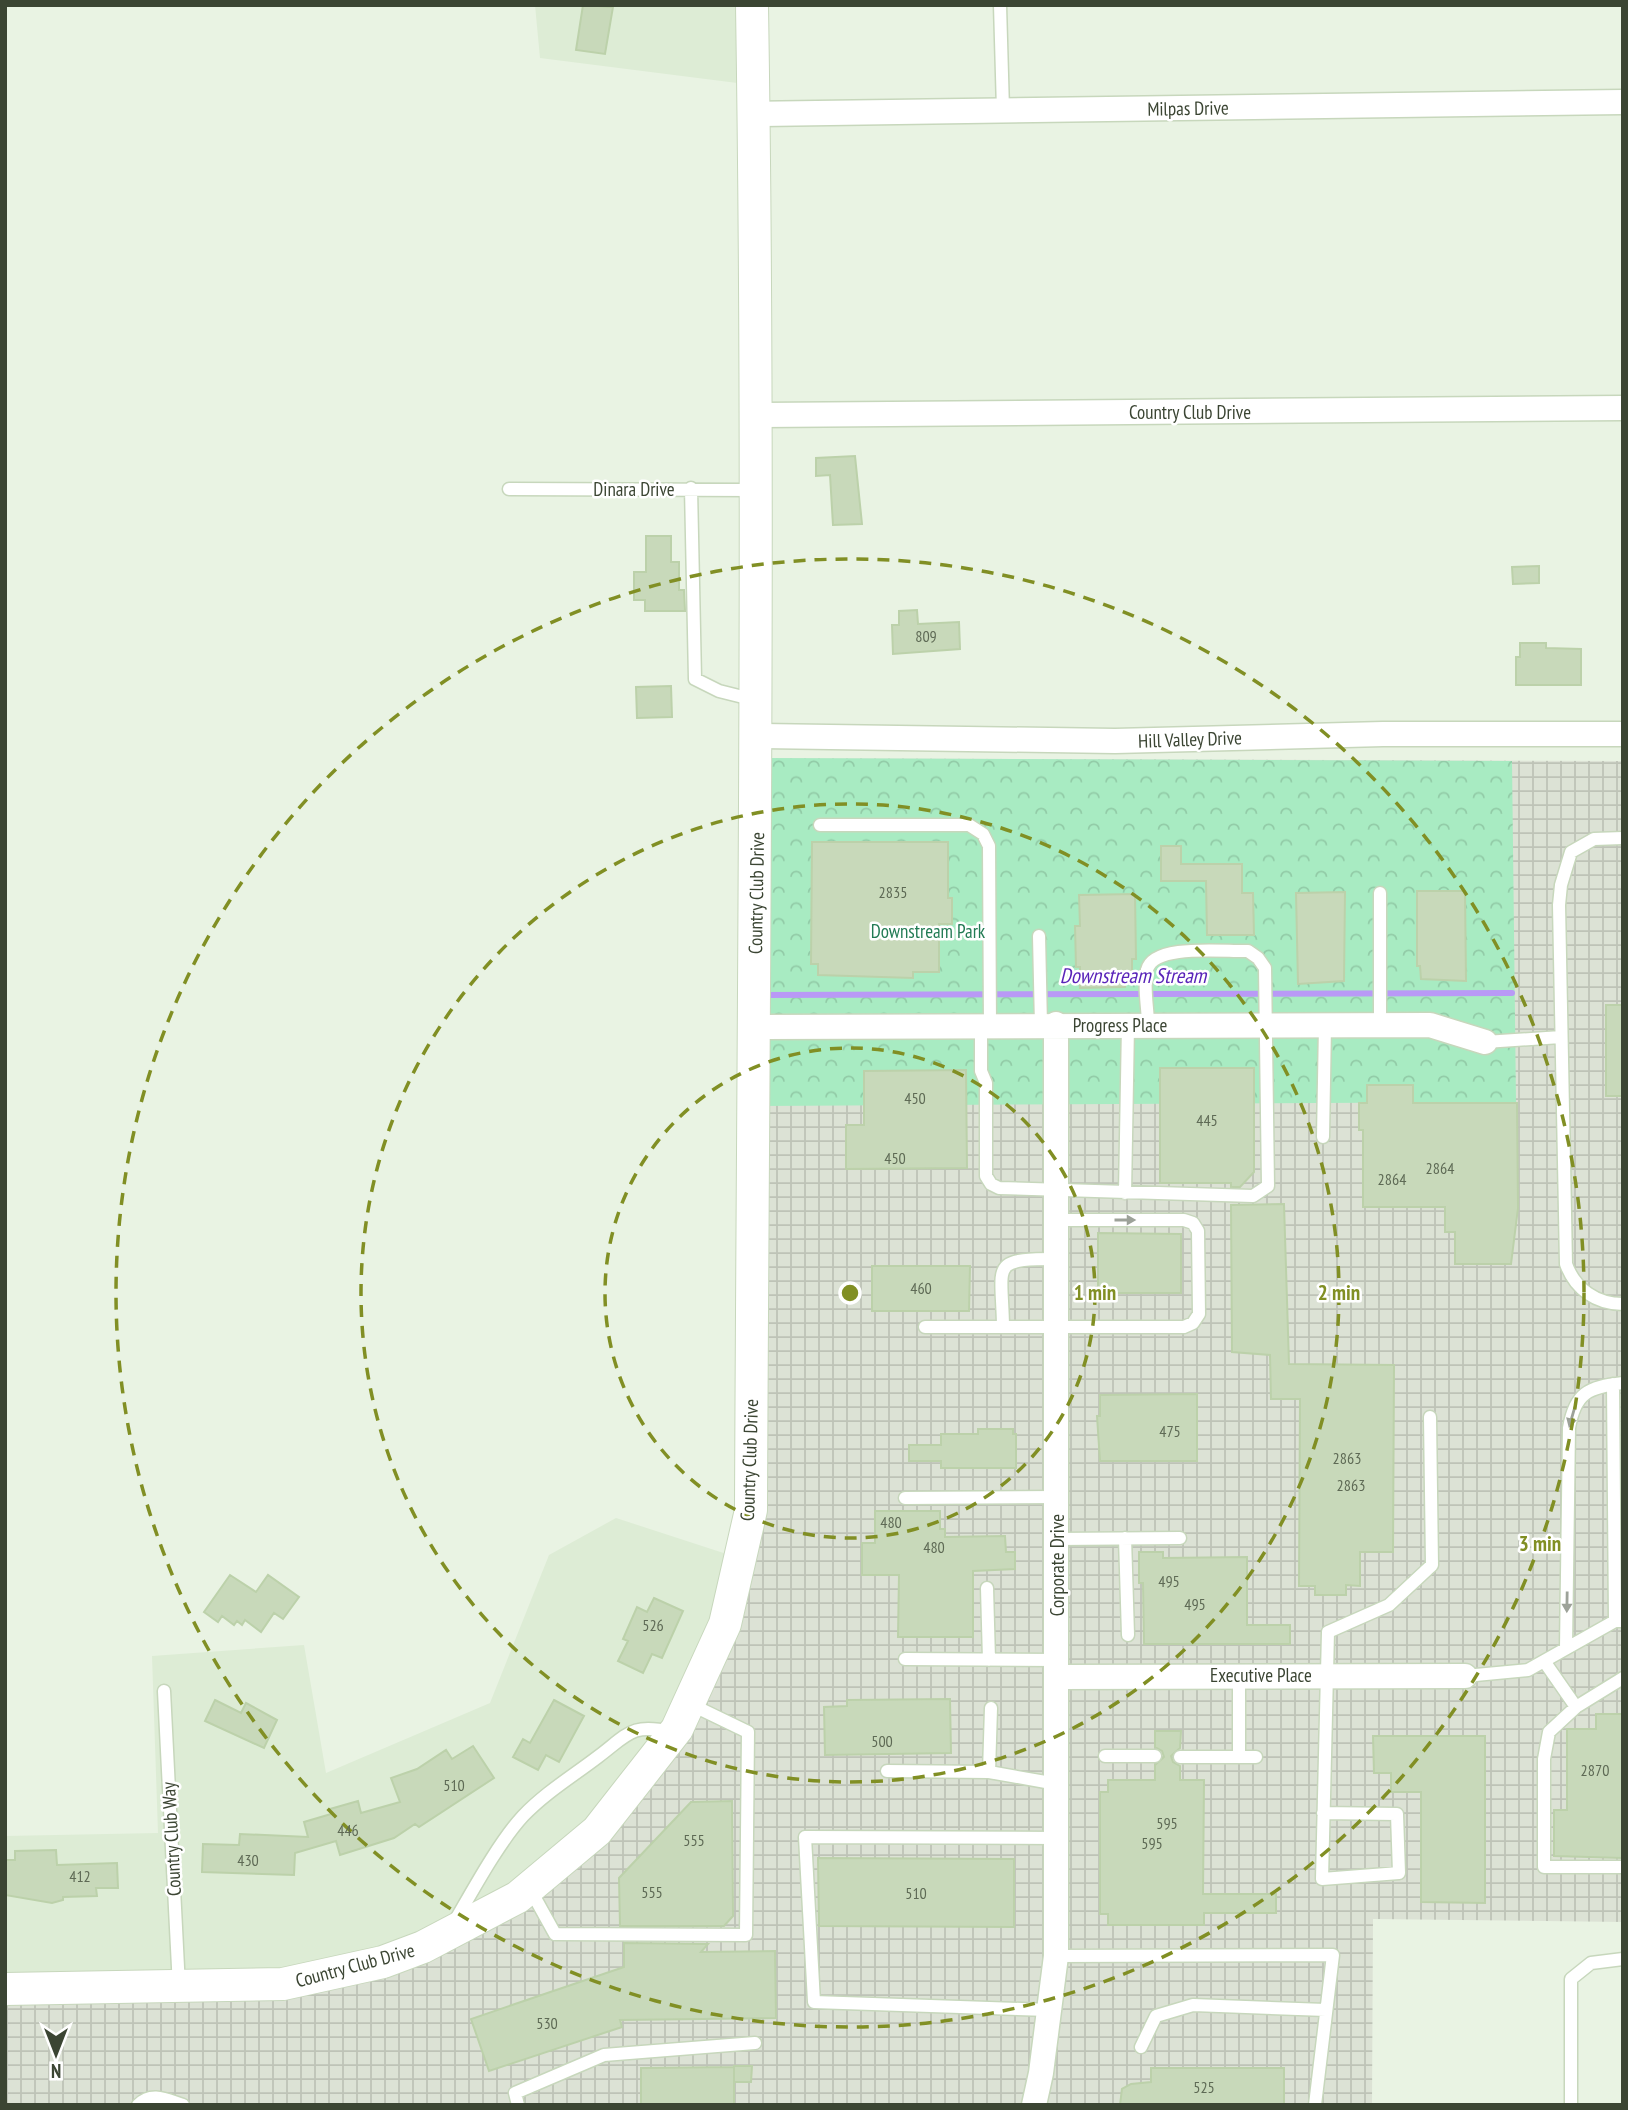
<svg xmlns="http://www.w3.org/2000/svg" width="1628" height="2110" viewBox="0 0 1628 2110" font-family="'PT Sans Narrow',sans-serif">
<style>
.residential{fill:#ddecd5}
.industrial{fill:url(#industrial-grid)}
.park{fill:url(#park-crowns)}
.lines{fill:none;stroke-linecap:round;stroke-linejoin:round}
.stream{stroke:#b999f6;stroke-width:6}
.building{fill:#c8d9ba;stroke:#bcd1aa;stroke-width:2}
.service-casing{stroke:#c7d7bc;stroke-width:15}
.minor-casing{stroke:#c7d7bc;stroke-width:27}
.tertiary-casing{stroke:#c7d7bc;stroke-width:34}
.service{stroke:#fff;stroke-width:12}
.minor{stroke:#fff;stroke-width:24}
.tertiary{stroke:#fff;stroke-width:32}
.oneway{fill:#9da299}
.ring{fill:none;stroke:#818f24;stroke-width:3.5;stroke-dasharray:12 9}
.labels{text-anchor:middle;stroke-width:5;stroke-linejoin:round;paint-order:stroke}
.number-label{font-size:16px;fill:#5e6a55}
.street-label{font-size:19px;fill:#3b4533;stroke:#fff}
.park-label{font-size:19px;fill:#227b54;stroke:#fff}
.water-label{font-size:21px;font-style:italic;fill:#5924b9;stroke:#fff}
.centre{fill:#818f24;stroke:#fff;stroke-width:3.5}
.ring-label{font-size:21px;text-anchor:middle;font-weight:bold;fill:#818f24;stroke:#fff;stroke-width:5;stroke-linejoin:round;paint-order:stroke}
</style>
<defs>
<pattern id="industrial-grid" width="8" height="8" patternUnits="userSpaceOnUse" patternTransform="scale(1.75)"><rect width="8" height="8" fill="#dce2d5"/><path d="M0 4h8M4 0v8" fill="none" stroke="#bec3b7"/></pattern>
<pattern id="park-crowns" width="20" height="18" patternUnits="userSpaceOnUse" patternTransform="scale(1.75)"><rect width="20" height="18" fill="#a8ebc2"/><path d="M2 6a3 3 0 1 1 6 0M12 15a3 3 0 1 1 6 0" fill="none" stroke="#92cba7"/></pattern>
</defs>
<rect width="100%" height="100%" fill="#e9f3e3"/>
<!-- residential -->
<path class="residential" d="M 535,5 L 752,5 L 753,85 L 540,58 Z
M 616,1518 L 742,1559 L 700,1683 L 544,1877 L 347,1971 L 5,1991 L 5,1836 L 158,1833 L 152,1656 L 304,1645 L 326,1773 L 490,1703 L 549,1555 Z"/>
<!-- industrial -->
<path class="industrial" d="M 755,758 L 1623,761 L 1623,1922 L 1373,1919 L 1372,2105 L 5,2105 L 5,1991 L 236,1987 L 455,1933 L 647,1771 L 737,1583 Z"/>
<!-- park -->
<path class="park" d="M 758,758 L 1512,761 L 1516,1102 L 753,1106 Z"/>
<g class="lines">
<!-- stream -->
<path class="stream" d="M 763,995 L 1512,993"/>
</g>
<!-- building -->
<path class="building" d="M 583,5 L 613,7 L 605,54 L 576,50 Z
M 855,456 L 862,524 L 833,525 L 830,475 L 816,476 L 816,458 Z
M 646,536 L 671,536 L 671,562 L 679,562 L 679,590 L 684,590 L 685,611 L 645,611 L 645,600 L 634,600 L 634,572 L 646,572 Z
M 1539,566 L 1539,583 L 1513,584 L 1512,567 Z
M 917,610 L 918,624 L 959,622 L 960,649 L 893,654 L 892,625 L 899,625 L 899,611 Z
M 1520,643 L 1546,643 L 1546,648 L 1581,649 L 1581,685 L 1516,685 L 1516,657 L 1520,657 Z
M 671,686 L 672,717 L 637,718 L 636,687 Z
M 812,842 L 948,842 L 948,898 L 952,898 L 952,924 L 939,924 L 939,972 L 913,972 L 913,978 L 818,975 L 818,964 L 811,964 Z
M 1161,846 L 1181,846 L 1181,864 L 1242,864 L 1242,893 L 1253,893 L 1254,935 L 1207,935 L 1206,881 L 1161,881 Z
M 1417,891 L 1465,891 L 1466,981 L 1421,979 L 1420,966 L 1417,966 Z
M 1345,892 L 1344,981 L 1298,984 L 1296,893 Z
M 1135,894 L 1136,959 L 1132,959 L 1132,975 L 1125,975 L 1125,987 L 1080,988 L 1080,967 L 1076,967 L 1075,926 L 1080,926 L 1079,895 Z
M 1606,1005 L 1623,1005 L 1623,1096 L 1606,1096 Z
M 1160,1068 L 1254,1068 L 1254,1172 L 1240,1187 L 1231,1187 L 1231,1183 L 1160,1183 Z
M 966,1070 L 967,1168 L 846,1169 L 846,1125 L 864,1125 L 864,1071 Z
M 1367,1085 L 1413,1085 L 1413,1103 L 1517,1103 L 1518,1208 L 1511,1264 L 1455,1264 L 1455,1232 L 1445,1232 L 1445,1207 L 1363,1207 L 1363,1130 L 1359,1130 L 1359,1103 L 1367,1103 Z
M 1284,1204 L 1289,1364 L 1394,1365 L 1393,1552 L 1360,1552 L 1360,1586 L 1346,1585 L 1346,1595 L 1315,1595 L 1315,1586 L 1299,1586 L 1300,1399 L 1271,1399 L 1270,1355 L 1232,1352 L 1231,1205 Z
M 1098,1233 L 1181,1234 L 1181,1293 L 1098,1293 Z
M 872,1266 L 970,1266 L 969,1311 L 872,1311 Z
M 1197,1394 L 1197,1461 L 1100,1461 L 1097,1416 L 1100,1416 L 1100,1395 Z
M 978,1429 L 1013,1429 L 1013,1434 L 1016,1434 L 1016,1468 L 941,1468 L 941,1461 L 909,1461 L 909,1445 L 941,1445 L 941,1434 L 978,1434 Z
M 875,1511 L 940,1511 L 940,1529 L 945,1529 L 945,1537 L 1005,1536 L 1006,1552 L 1015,1552 L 1015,1569 L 973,1571 L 973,1637 L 898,1637 L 899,1575 L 862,1575 L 862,1543 L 875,1543 Z
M 1139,1552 L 1163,1552 L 1163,1558 L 1247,1557 L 1247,1625 L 1290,1625 L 1290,1644 L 1144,1644 L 1143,1583 L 1139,1583 Z
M 230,1575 L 256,1592 L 268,1575 L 299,1597 L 283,1619 L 274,1613 L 261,1632 L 245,1620 L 242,1625 L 237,1621 L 234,1625 L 222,1616 L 218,1622 L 204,1612 Z
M 654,1598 L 683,1611 L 662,1658 L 652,1654 L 643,1673 L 618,1661 L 628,1641 L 623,1639 L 637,1607 L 647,1612 Z
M 950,1699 L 951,1753 L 825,1755 L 824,1707 L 847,1706 L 847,1700 Z
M 215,1700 L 241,1713 L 246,1703 L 277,1720 L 264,1748 L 205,1721 Z
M 554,1700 L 584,1716 L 559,1762 L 546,1755 L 538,1770 L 513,1757 L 523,1739 L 530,1743 Z
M 1596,1714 L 1623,1714 L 1623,1858 L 1554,1856 L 1554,1810 L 1567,1810 L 1567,1729 L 1596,1729 Z
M 1155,1731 L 1181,1731 L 1180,1748 L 1171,1756 L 1173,1762 L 1180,1766 L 1180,1780 L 1204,1780 L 1203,1894 L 1276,1894 L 1276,1913 L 1204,1913 L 1204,1925 L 1108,1925 L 1108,1914 L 1100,1914 L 1100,1792 L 1108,1792 L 1108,1780 L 1155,1780 L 1155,1765 L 1164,1757 L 1162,1751 L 1155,1747 Z
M 1373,1736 L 1485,1736 L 1485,1903 L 1421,1902 L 1421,1792 L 1391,1792 L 1391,1773 L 1374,1773 Z
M 473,1746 L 494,1778 L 419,1827 L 415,1824 L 394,1838 L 340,1855 L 336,1841 L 295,1853 L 294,1875 L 202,1872 L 203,1844 L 239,1845 L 240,1834 L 308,1837 L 304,1822 L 331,1814 L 330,1809 L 358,1801 L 361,1813 L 400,1802 L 391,1778 L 417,1769 L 446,1750 L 452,1759 Z
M 732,1801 L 733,1916 L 724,1926 L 620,1926 L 619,1878 L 691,1802 Z
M 56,1850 L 57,1865 L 117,1863 L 118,1888 L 96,1888 L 97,1896 L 63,1897 L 63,1900 L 52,1903 L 5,1895 L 5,1860 L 15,1860 L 15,1851 Z
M 818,1858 L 1014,1859 L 1014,1927 L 819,1926 Z
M 624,1943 L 708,1944 L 701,1952 L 775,1951 L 776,2018 L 620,2020 L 622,2027 L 489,2071 L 471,2019 L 624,1967 Z
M 734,2066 L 752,2066 L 751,2082 L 734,2082 L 734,2105 L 641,2105 L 641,2068 L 734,2067 L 734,2081 Z
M 1151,2068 L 1284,2068 L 1284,2105 L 1120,2105 L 1122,2089 L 1131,2084 L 1151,2082 Z"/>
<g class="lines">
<!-- service casing -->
<g class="service-casing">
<path id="service" d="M 1000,5 L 1003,110
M 691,488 L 695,679 L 719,691 L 755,700
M 509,489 L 754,490
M 820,825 L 969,825 L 983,834 L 989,846 L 990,1025
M 1623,838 L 1594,839 L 1571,852 L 1561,885 L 1559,905 L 1566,1264 C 1575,1289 1596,1304 1623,1304
M 1380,893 L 1380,1025
M 1039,936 L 1041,1025
M 981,1025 L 981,1071 L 986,1083 L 986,1176 L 991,1184 L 999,1188 L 1253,1196 L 1268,1186 L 1265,968 L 1258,958 L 1248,951 C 1225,952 1153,943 1147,970 C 1143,986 1148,1008 1148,1025
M 1485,1042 L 1561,1037
M 1323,1137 L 1325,1025
M 1125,1193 L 1128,1025
M 1003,1326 C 1002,1264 989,1259 1056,1259
M 925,1327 L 1184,1327 L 1193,1323 L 1199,1314 L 1198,1231 L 1193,1223 L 1184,1220 L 1056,1220
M 1613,1384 L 1615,1621
M 905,1498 L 1057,1497
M 1125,1538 L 1128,1635
M 1057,1539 L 1180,1538
M 987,1588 L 989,1660
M 1566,1648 L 1569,1428 C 1575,1393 1588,1387 1623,1383
M 905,1659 L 1056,1660
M 1544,1661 L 1576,1707 L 1623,1678
M 1465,1676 L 1528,1670 L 1615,1621 L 1622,1621
M 164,1691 L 179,1987
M 1576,1707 L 1549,1732 L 1544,1759 L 1544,1867 L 1623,1867
M 1105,1756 L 1155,1756
M 1180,1757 L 1256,1757
M 1239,1757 L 1239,1675
M 887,1771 L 989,1772 L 1057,1784
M 989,1772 L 991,1708
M 1323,1813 L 1397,1814 L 1399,1873 L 1322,1879 L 1328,1632 L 1389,1605 L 1432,1565 L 1430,1417
M 530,1889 L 555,1934 L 746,1935 L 748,1732 L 690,1704
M 455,1921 C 473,1890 499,1842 523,1816 C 546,1792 573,1776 599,1756 C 628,1734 632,1723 671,1732
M 1056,1956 L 1333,1955 L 1315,2105
M 1049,2010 L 814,2002 L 805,1837 L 1057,1838
M 1141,2047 L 1156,2016 L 1193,2005 L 1326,2010
M 138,2105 C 152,2091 167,2100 183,2105
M 518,2105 L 515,2093 L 604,2055 L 755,2043
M 1571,2105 L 1571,1979 L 1591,1963 L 1623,1959"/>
</g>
<!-- minor casing -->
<g class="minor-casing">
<path id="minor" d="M 753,114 L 1623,102
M 758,415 L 1623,408
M 758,736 L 1115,741 L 1383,734 L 1623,734
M 753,1027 L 1430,1025 L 1485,1042
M 1057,1677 L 1465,1676
M 1034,2105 L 1041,2073 L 1056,1956 L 1056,1024"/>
</g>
<!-- tertiary casing -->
<g class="tertiary-casing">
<path id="tertiary" d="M 5,1989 L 283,1984 L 383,1962 L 423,1947 L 518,1897 L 597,1831 L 677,1729 L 725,1624 L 751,1510 C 753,1008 760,507 752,5"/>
</g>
<!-- service -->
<use href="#service" class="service"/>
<!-- minor -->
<use href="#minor" class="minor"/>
<!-- tertiary -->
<use href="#tertiary" class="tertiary"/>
</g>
<!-- one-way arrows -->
<defs><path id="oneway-solid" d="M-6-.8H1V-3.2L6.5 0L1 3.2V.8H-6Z" transform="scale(1.75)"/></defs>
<g class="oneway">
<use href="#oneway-solid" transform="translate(1125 1220)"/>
<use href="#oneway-solid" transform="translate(1572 1417) rotate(106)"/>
<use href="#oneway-solid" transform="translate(1567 1602) rotate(91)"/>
</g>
<!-- distance rings -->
<g class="ring">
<circle cx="850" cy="1293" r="245"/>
<circle cx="850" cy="1293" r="489"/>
<circle cx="850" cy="1293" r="734"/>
</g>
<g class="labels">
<!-- number labels -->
<g class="number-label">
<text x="926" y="642">809</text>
<text x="893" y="898">2835</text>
<text x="915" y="1104">450</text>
<text x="1207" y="1126">445</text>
<text x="895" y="1164">450</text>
<text x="1440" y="1174">2864</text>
<text x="1392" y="1185">2864</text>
<text x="921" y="1294">460</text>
<text x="1170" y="1437">475</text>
<text x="1347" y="1464">2863</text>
<text x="1351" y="1491">2863</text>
<text x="891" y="1528">480</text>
<text x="934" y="1553">480</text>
<text x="1169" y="1587">495</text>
<text x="1195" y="1610">495</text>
<text x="653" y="1631">526</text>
<text x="882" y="1747">500</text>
<text x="1595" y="1776">2870</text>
<text x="454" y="1791">510</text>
<text x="1167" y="1829">595</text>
<text x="348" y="1836">446</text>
<text x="694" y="1846">555</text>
<text x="1152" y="1849">595</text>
<text x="248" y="1866">430</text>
<text x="80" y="1882">412</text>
<text x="652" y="1898">555</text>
<text x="916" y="1899">510</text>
<text x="547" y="2029">530</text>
<text x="1204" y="2093">525</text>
</g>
<!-- street labels -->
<g class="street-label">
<text transform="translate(1188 108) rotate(-1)" y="7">Milpas Drive</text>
<text x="1190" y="419">Country Club Drive</text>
<text x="634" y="496">Dinara Drive</text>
<text transform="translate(1190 739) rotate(-2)" y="7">Hill Valley Drive</text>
<text transform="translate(756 893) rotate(-89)" y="7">Country Club Drive</text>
<text x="1120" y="1032">Progress Place</text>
<text transform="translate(749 1460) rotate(-88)" y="7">Country Club Drive</text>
<text transform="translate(1057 1565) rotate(-90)" y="7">Corporate Drive</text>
<text x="1261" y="1682">Executive Place</text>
<text transform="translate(171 1839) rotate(-93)" y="7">Country Club Way</text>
<text transform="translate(355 1965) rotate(-15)" y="7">Country Club Drive</text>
</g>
<!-- park labels -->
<g class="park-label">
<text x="928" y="938">Downstream Park</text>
</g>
<!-- water labels -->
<g class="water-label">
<text x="1133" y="983">Downstream Stream</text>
</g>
</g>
<circle cx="850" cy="1293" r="10" class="centre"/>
<g class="ring-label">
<text x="1095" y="1300">1 min</text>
<text x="1339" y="1300">2 min</text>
<text x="1540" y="1551">3 min</text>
</g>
<!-- border -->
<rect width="1628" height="2110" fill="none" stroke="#3b4533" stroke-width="14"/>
<!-- north arrow -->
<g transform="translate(56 2054) rotate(180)" stroke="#ffffff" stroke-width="5" paint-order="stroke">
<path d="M0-5L12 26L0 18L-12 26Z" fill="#3b4533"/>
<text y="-10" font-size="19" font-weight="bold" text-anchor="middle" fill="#3b4533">N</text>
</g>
</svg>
